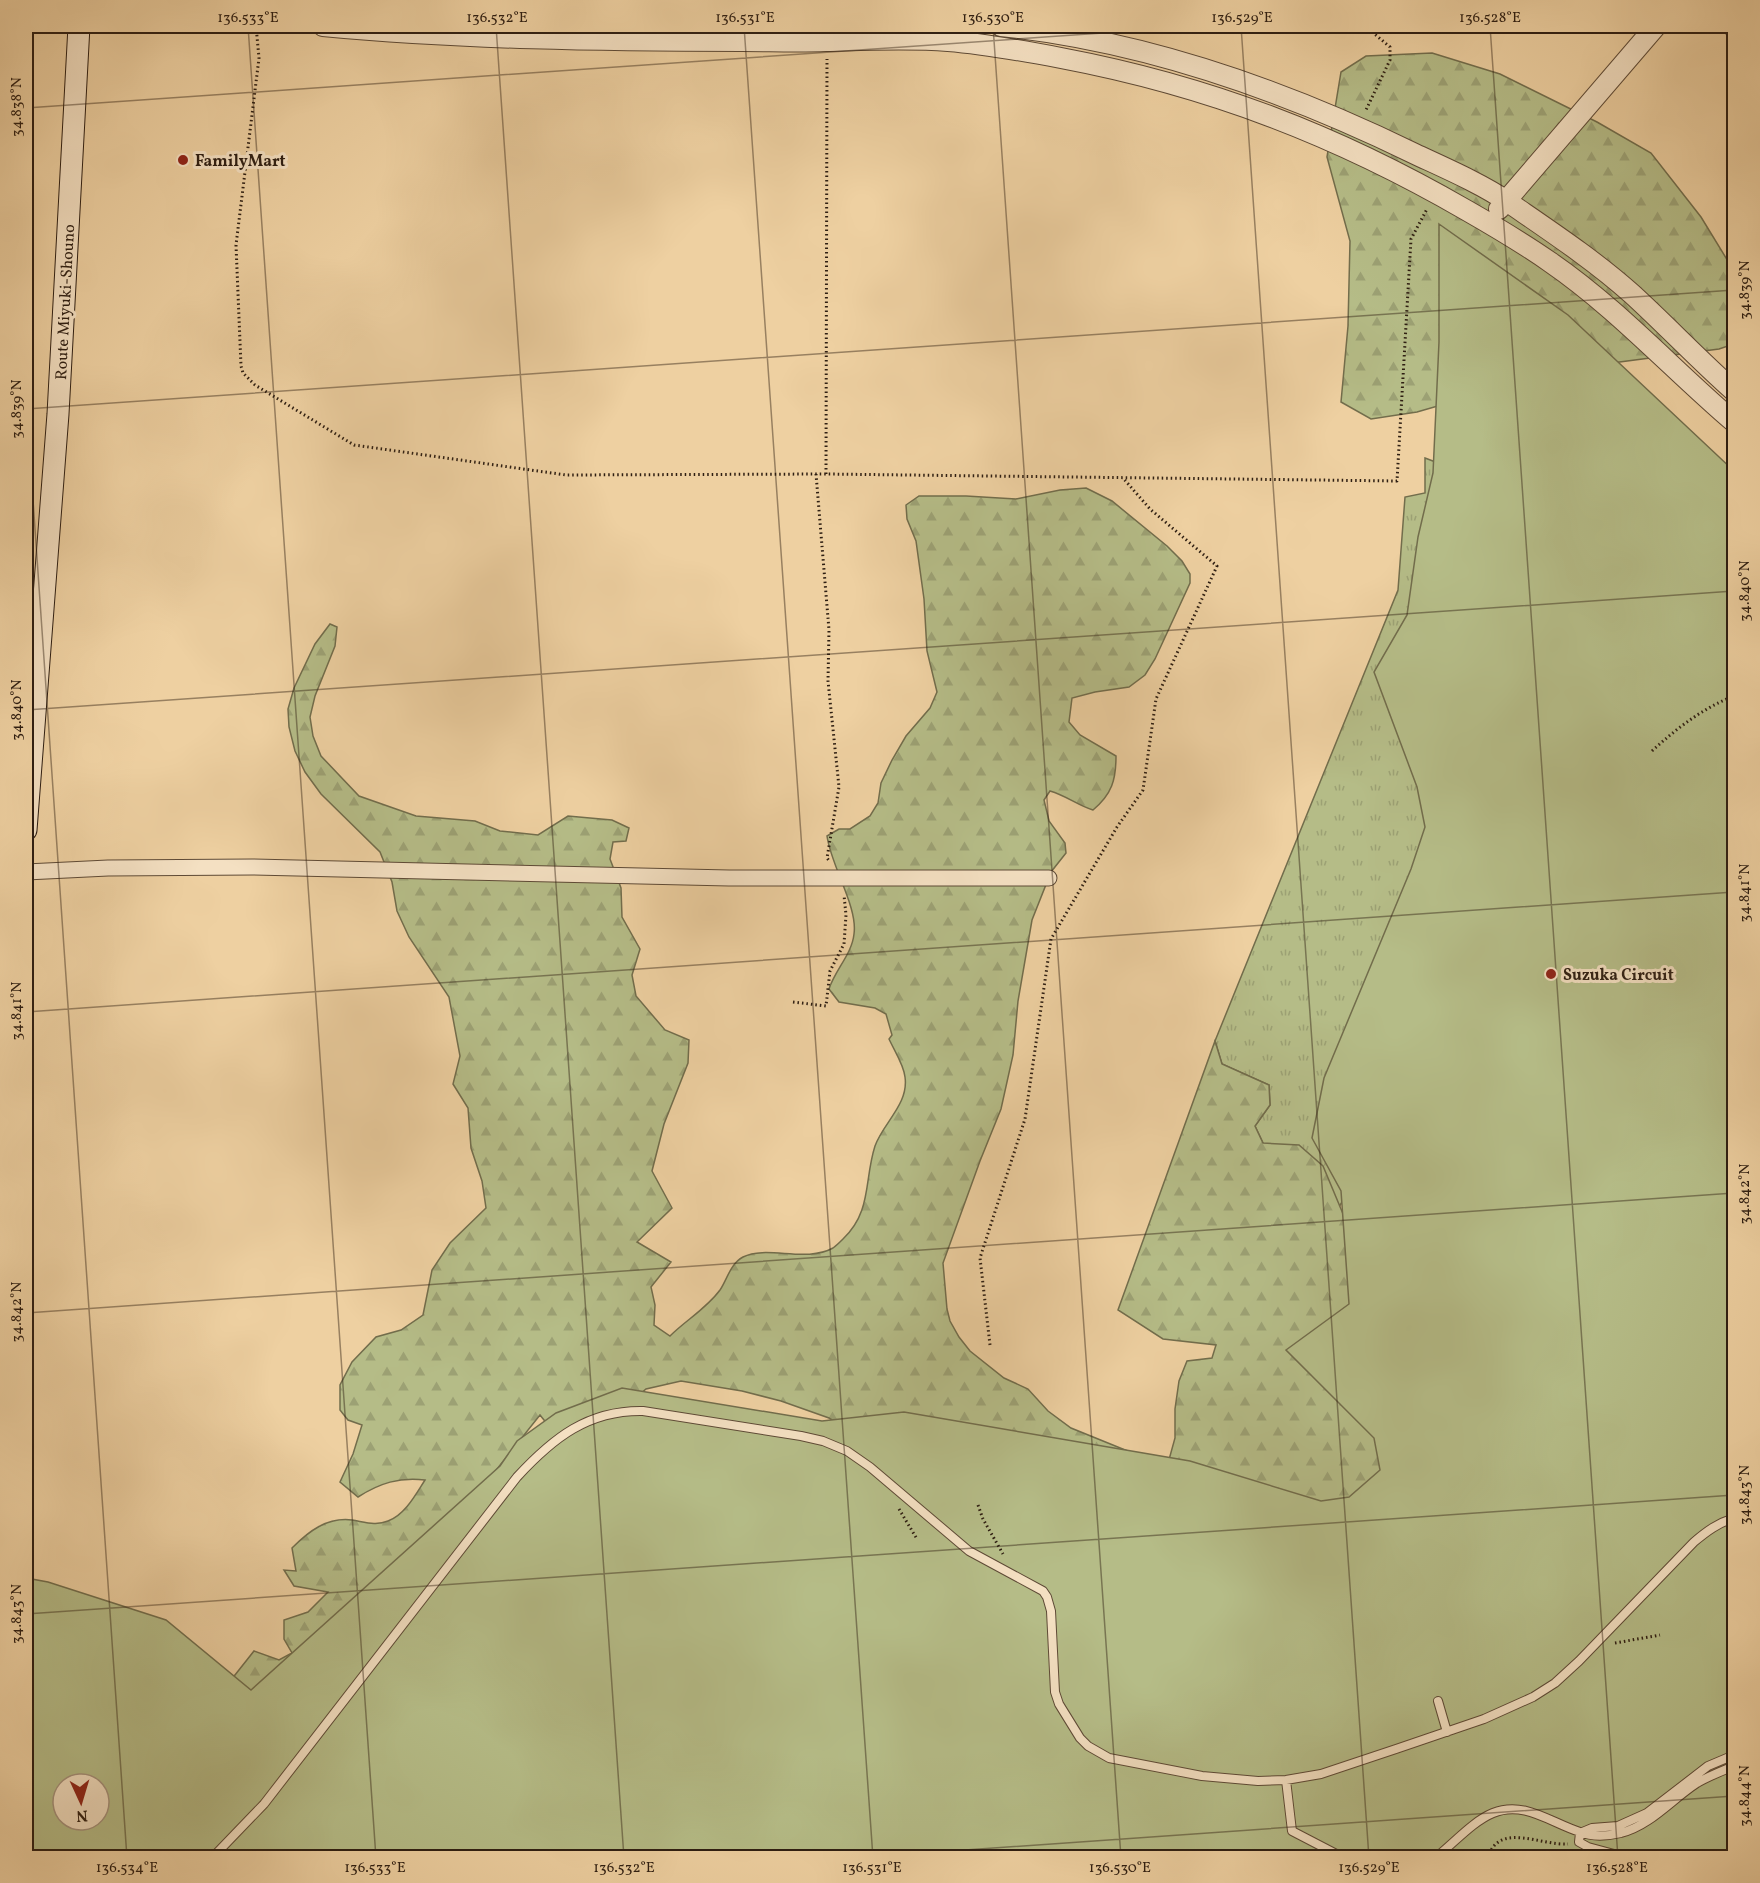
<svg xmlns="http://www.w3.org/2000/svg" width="1760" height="1883" viewBox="0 0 1760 1883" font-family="Vollkorn,serif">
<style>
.grass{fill:url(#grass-tufts);stroke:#726d4c;stroke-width:1.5}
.forest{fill:url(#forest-firs);stroke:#726d4c;stroke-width:1.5}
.garden{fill:#b5bc87;stroke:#726d4c;stroke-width:1.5;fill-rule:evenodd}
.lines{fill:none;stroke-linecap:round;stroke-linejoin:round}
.stream{stroke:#6f7a68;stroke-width:5}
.service-casing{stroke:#5e4a36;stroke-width:10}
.minor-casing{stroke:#5e4a36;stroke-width:17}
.tertiary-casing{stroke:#5e4a36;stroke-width:22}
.secondary-casing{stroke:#2e1e12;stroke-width:23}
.path{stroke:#2e1e12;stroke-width:3;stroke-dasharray:1.5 3;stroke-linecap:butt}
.service{stroke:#f4e0c2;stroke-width:8}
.minor{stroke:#f4e0c2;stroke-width:15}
.tertiary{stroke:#f4e0c2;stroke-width:20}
.secondary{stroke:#f4e0c2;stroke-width:21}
.ticks{fill:none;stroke:#2e1e12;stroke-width:1.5;stroke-opacity:0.45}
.poi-dot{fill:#8f2418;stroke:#f4e0c2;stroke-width:2}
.labels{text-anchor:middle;stroke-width:6;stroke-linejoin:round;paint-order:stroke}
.poi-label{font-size:16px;font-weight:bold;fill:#2e1e12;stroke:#f4e0c2;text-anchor:start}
.street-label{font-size:16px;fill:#2e1e12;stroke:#f4e0c2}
.neatline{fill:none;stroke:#2e1e12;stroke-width:2}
.ticks-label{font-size:15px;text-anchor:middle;fill:#2e1e12}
</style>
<defs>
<pattern id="grass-tufts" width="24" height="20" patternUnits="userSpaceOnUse" patternTransform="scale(1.5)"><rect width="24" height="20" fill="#b5bc87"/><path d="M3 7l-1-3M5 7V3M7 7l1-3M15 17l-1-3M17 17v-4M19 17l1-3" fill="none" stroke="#9ca174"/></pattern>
<pattern id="forest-firs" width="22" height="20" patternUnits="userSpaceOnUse" patternTransform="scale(1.5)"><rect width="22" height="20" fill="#b5bc87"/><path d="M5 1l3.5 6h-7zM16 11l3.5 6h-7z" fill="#9ca174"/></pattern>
</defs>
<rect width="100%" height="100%" fill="#eed0a1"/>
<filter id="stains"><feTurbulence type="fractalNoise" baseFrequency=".00333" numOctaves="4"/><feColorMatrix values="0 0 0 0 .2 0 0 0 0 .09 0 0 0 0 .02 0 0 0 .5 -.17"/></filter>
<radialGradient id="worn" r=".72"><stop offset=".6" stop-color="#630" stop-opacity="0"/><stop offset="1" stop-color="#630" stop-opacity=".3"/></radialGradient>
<!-- grass -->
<path class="grass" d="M 1425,458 L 1475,477 L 1394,1117 L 1339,1207 L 1337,1202 L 1263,1143 L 1255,1126 L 1270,1105 L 1269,1085 L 1222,1064 L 1215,1041 L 1398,590 L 1405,497 L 1425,493 Z"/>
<!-- forest -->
<path class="forest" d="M 1432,53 L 1500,74 L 1597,122 L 1651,153 L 1701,217 L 1734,271 L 1734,344 L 1719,349 L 1566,369 L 1417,412 L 1371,419 L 1341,402 L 1348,326 L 1350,241 L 1327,157 L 1341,72 L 1366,56 Z
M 1086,488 L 1112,501 L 1167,546 L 1182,561 L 1190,574 L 1190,583 L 1155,659 L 1145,675 L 1129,687 L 1095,692 L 1072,698 L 1069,722 L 1080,735 L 1116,756 C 1116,780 1112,794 1093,810 C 1077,805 1067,796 1050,791 L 1044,800 L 1049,821 L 1065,843 L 1066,853 L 1051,872 L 1032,920 L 1018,1001 L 1013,1055 L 1001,1109 L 980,1161 L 943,1263 L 947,1309 L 950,1321 L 959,1337 L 970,1351 L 1004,1378 L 1028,1389 L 1048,1411 L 1071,1428 L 1167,1467 L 1175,1438 L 1175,1409 L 1179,1381 L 1187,1361 L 1212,1358 L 1216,1345 L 1163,1339 L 1118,1310 L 1215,1041 L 1222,1064 L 1269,1085 L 1270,1105 L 1255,1126 L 1263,1143 L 1299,1145 L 1323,1166 L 1351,1233 L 1406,1452 L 1370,1509 L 852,1433 L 829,1418 L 781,1401 L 742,1391 L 681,1381 L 646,1389 L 632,1401 L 552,1430 L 540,1415 L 234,1799 L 231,1680 L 254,1651 L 279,1660 L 292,1653 L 284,1639 L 284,1620 L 308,1612 L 328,1592 L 294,1586 L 284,1570 L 296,1571 L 292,1548 C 309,1531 327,1517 352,1520 C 365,1522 376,1526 388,1521 C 405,1515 416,1494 425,1480 C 399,1477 380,1483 358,1497 L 340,1482 L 353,1454 L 362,1425 L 348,1420 L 340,1410 L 340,1385 L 352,1362 L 376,1337 L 401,1330 L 423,1315 L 432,1270 L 450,1243 L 486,1208 L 482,1181 L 471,1148 L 468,1108 L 453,1084 L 460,1056 L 449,997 L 409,937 L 397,911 L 392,882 L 380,852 L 321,794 L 305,772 L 295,751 L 289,727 L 288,709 L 294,688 L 315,644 L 330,624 L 337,627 L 335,646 L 315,696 L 310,717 L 313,736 L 321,756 L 359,796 L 416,816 L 475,821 L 500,831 L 538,835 L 568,816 L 612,820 L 629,828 L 626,841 L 613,842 L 610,859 L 621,888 L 622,917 L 640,949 L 632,975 L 636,996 L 665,1030 L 689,1040 L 688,1063 L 664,1124 L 652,1171 L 672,1208 L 637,1242 L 671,1262 L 651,1287 L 655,1305 L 654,1325 L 670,1336 C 686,1320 706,1309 720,1290 C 727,1280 730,1264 743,1257 C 767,1245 806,1263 833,1248 C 836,1246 840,1242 843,1239 C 872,1212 864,1180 875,1146 C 883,1123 909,1104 905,1077 C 904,1065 894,1050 889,1039 L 892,1035 L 886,1014 L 875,1008 L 839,1002 L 829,989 C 835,970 852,954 854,934 C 858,907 831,866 827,836 L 839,829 L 850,829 L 870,816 L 878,803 L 881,783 L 892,760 L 906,736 L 930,708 L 937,692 L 927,651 L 924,599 L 916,541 L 907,519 L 906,505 L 919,496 L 966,496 L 1016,499 L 1060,490 Z"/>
<!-- garden -->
<path class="garden" d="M 1439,224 L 1568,315 L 1734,471 L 1734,1857 L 26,1857 L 26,1578 L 48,1582 L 166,1620 L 251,1690 L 500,1466 L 517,1441 L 556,1413 L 622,1388 L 822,1421 L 904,1412 L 1190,1461 L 1321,1501 L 1349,1497 L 1380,1470 L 1374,1438 L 1286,1350 L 1349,1304 L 1341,1191 L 1312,1138 L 1324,1078 L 1411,869 L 1425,827 L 1417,787 L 1374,672 L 1407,615 L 1418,537 L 1433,473 L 1439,342 ZM 63,1784 L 99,1784 L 99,1820 L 63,1820 Z"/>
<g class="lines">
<!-- stream -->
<path class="stream" d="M 1719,26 L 1734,38"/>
<!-- service casing -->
<g class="service-casing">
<path id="service" d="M 1438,1701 L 1447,1732
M 1286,1780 L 1292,1831 L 1344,1858
M 212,1858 L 264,1804 L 517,1477 C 553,1438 588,1410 643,1411 L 801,1436 L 823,1441 L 847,1451 L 870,1467 L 969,1551 L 1043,1591 L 1047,1597 L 1051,1611 L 1055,1692 L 1059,1704 L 1080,1738 L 1088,1746 L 1109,1758 L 1202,1776 L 1258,1781 L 1286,1780 L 1321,1774 L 1396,1749 L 1484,1719 L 1533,1697 L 1555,1683 L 1579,1661 L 1694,1542 C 1707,1531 1718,1523 1734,1518
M 1435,1858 C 1453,1844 1473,1821 1493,1813 C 1524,1800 1551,1823 1580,1832 C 1592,1837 1608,1836 1621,1833 C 1651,1825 1671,1800 1697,1783 C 1709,1776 1722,1771 1734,1766
M 1629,1858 L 1588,1847 L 1579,1842 L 1580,1833 L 1592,1828 L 1618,1826 L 1647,1813 L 1708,1766 L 1734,1755"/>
</g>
<!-- minor casing -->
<g class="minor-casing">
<path id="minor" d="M 26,872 L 108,868 L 253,867 L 729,878 L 1049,878"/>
</g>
<!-- tertiary casing -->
<g class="tertiary-casing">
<path id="tertiary" d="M 323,26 C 462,39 602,41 742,41 C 770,41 798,42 826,41 C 866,40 907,38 948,41 C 986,44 1024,51 1061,58 C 1209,86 1336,135 1466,210 C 1494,226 1523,243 1550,262 C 1617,308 1673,370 1734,422
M 1001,26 C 1145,41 1286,91 1415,154 C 1445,168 1482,184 1508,202 C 1550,231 1594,260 1632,294 C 1667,326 1699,360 1734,391
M 1499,209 L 1656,26"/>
</g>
<!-- secondary casing -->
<g class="secondary-casing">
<path id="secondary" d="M 26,830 L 58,414 L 79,26"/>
</g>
<!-- path -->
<path class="path" d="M 256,26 L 259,58 L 236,245 L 241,366 L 243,373 L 255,385 L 354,445 L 566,475 L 826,474 L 1397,481 L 1411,239 L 1427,209
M 1365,26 L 1390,47 L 1390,60 L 1365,112
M 816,474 L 829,630 L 828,681 L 839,787 L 827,858 L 830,862
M 826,474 L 827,59
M 1652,751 C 1677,728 1703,708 1734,696
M 793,1002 L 826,1006 L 830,971 L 844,944 L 846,915 L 844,895
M 990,1345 L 980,1258 L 1025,1119 L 1051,939 L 1117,827 L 1143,790 L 1156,699 L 1217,566 L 1150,509 L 1123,478
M 978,1505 L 983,1519 L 1003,1554
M 899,1509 L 917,1539
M 1732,1532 L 1734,1552
M 1615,1643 L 1660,1635
M 1488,1858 C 1498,1821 1541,1846 1568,1844"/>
<!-- service -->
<use href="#service" class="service"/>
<!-- minor -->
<use href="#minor" class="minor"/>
<!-- tertiary -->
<use href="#tertiary" class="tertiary"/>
<!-- secondary -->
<use href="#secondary" class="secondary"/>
</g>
<!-- ticks -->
<path class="ticks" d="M 248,26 L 376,1858M 496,26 L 624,1858M 744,26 L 873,1858M 993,26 L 1121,1858M 1241,26 L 1369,1858M 1490,26 L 1618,1858M 26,108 L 1204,26M 26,399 L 127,1858M 26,409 L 1734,290M 26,710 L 1734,591M 26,1012 L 1734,892M 26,1313 L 1734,1193M 26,1614 L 1734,1495M 852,1858 L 1734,1796"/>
<!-- markers -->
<g class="poi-dot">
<circle cx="183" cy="160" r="6"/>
<circle cx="1551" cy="974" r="6"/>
</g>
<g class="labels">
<!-- poi labels -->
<g class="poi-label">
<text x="195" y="166">FamilyMart</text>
<text x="1563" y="980">Suzuka Circuit</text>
</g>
<!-- street labels -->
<g class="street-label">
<text transform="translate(64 302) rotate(-87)" y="6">Route Miyuki-Shouno</text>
</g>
</g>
<!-- margin -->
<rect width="1760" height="1883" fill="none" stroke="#eed0a1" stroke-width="66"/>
<!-- north arrow -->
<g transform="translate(81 1802) rotate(176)"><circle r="28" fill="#f4e0c2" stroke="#a5927c" stroke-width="1.5"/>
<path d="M0-4.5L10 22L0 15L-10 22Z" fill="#8f2418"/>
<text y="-9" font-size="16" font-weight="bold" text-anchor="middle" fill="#2e1e12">N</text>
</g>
<rect x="33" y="33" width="1694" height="1817" class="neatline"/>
<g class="ticks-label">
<text x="248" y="22">136.533°E</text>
<text x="497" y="22">136.532°E</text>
<text x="745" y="22">136.531°E</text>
<text x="993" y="22">136.530°E</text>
<text x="1242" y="22">136.529°E</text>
<text x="1490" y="22">136.528°E</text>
<text transform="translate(16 107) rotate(-90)" y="5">34.838°N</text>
<text transform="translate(1744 290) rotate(-90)" y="5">34.839°N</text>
<text transform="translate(16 409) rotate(-90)" y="5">34.839°N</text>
<text transform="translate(1744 591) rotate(-90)" y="5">34.840°N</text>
<text transform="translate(16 710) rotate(-90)" y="5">34.840°N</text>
<text transform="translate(1744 893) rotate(-90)" y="5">34.841°N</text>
<text transform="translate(16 1011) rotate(-90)" y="5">34.841°N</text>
<text transform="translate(1744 1194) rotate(-90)" y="5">34.842°N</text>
<text transform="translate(16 1312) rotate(-90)" y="5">34.842°N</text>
<text transform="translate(1744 1495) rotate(-90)" y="5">34.843°N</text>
<text transform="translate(16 1614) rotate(-90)" y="5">34.843°N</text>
<text transform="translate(1744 1796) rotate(-90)" y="5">34.844°N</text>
<text x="127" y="1872">136.534°E</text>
<text x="375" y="1872">136.533°E</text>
<text x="624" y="1872">136.532°E</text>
<text x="872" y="1872">136.531°E</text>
<text x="1120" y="1872">136.530°E</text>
<text x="1369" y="1872">136.529°E</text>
<text x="1617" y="1872">136.528°E</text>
</g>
<rect width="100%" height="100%" filter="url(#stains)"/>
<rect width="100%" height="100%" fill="url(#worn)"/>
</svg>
